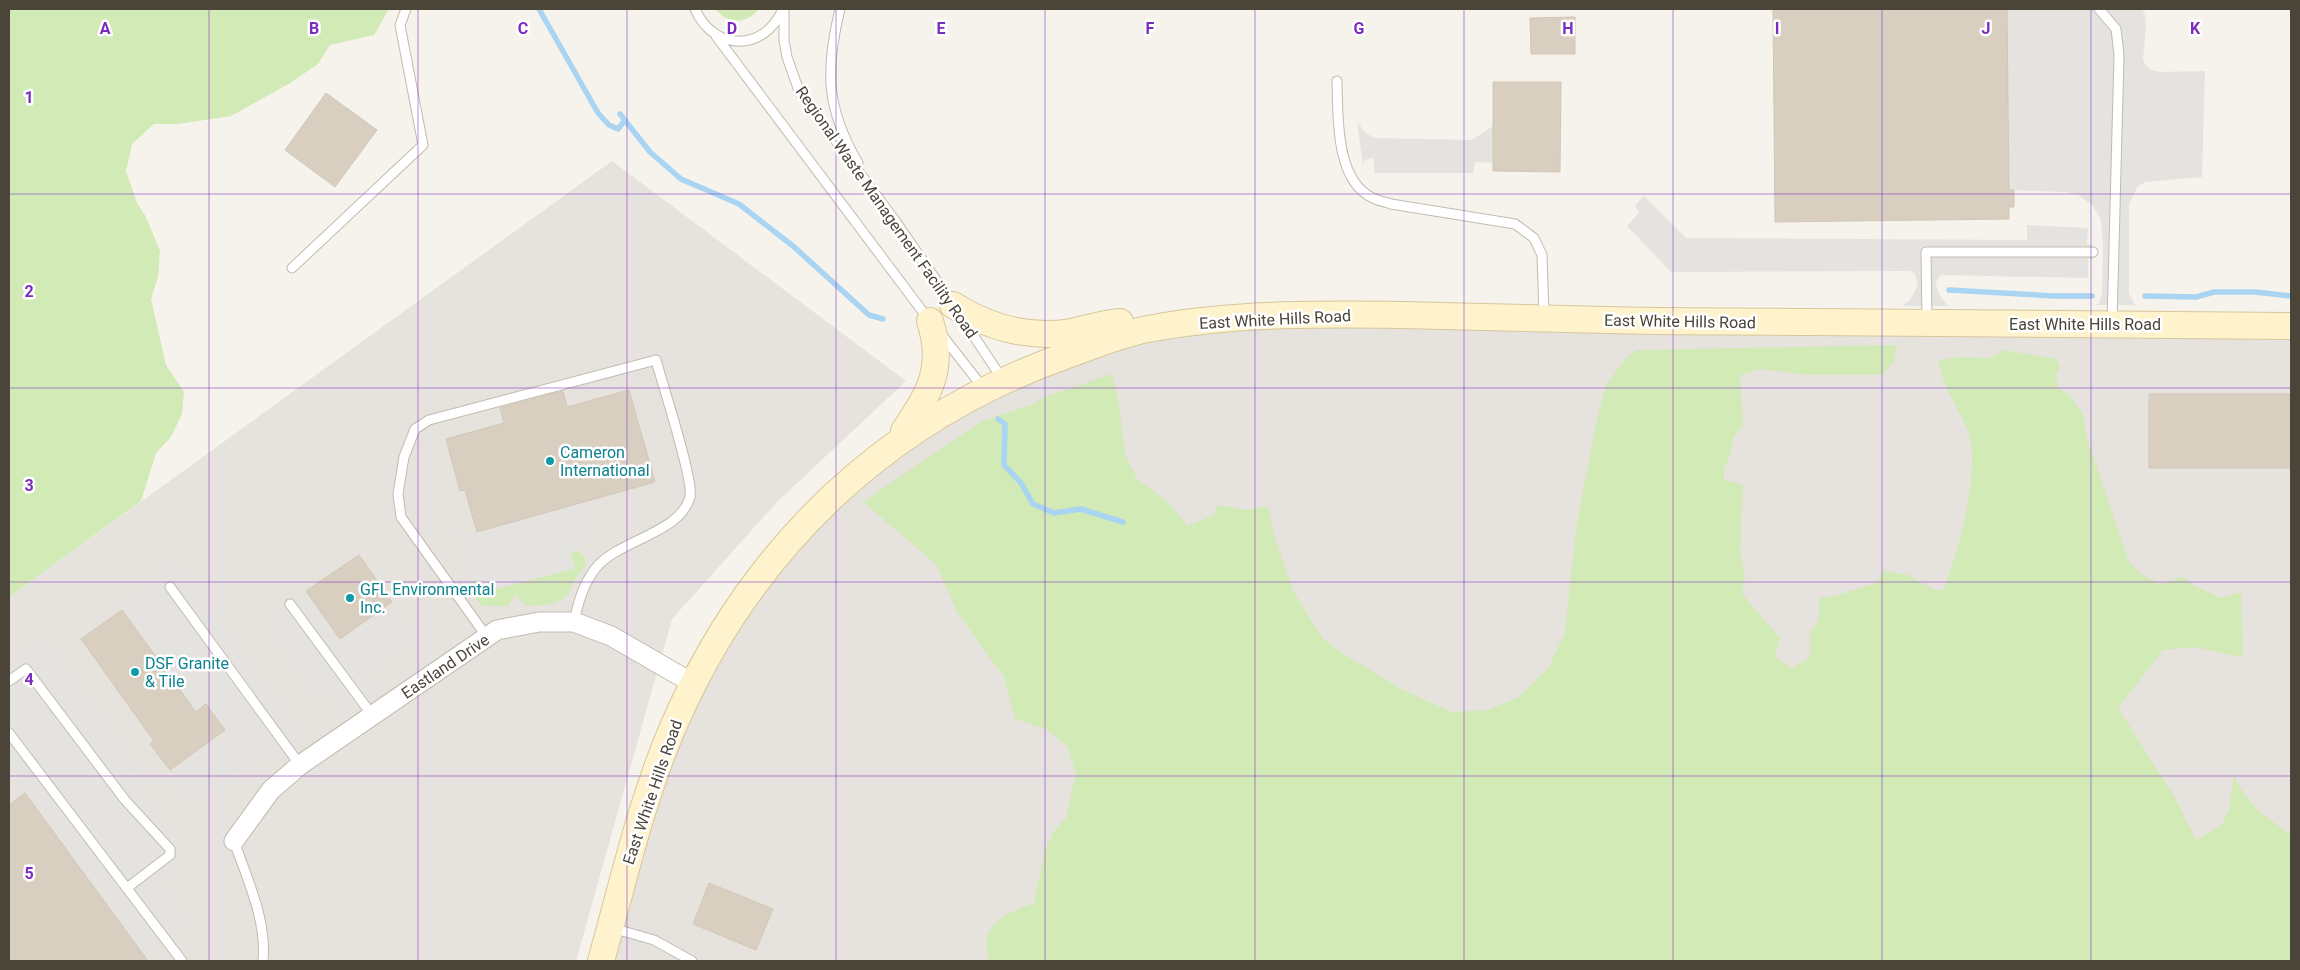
<svg xmlns="http://www.w3.org/2000/svg" width="2300" height="970" viewBox="0 0 2300 970" font-family="Roboto,sans-serif">
<style>
.industrial{fill:#e6e2dd}
.green{fill:#d2eab5}
.parking{fill:#e5e3e0}
.lines{fill:none;stroke-linecap:round;stroke-linejoin:round}
.stream{stroke:#a9d4f2;stroke-width:5.5}
.building{fill:#d8cfc1;stroke:#d3c7b4}
.service-casing{stroke:#c2bbae;stroke-width:11}
.minor-casing{stroke:#c2bbae;stroke-width:21}
.secondary-casing{stroke:#d6c79b;stroke-width:28}
.service{stroke:#fff;stroke-width:9}
.minor{stroke:#fff;stroke-width:19}
.secondary{stroke:#fff3cd;stroke-width:26}
.grid{fill:none;stroke:#7b2cbf;stroke-width:1;stroke-opacity:0.55}
.culture-dot{fill:#0f9aa8;stroke:#fff;stroke-width:2}
.labels{text-anchor:middle;stroke-width:5;stroke-linejoin:round;paint-order:stroke}
.street-label{font-size:16px;fill:#4b4439;stroke:#fff}
.culture-label{font-size:16px;fill:#0d838f;stroke:#fff;text-anchor:start}
.grid-label{font-size:16px;text-anchor:middle;font-weight:bold;fill:#7b2cbf;stroke:#fff;stroke-width:5;stroke-linejoin:round;paint-order:stroke}
</style>
<rect width="100%" height="100%" fill="#f6f3ec"/>
<!-- industrial -->
<path class="industrial" d="M 612,161 L 906,381 L 778,501 L 672,619 L 576,961 L 9,961 L 9,597 Z
M 1197,322 L 2291,326 L 2291,961 L 601,961 L 629,855 L 746,594 L 932,418 Z"/>
<!-- green -->
<path class="green" d="M 9,9 L 389,9 L 374,35 L 330,45 L 318,64 L 290,83 L 231,116 L 178,124 L 154,124 L 132,144 L 126,171 L 137,203 L 146,217 L 160,251 L 158,277 L 151,299 L 166,365 L 184,392 L 182,414 L 171,437 L 156,453 L 141,501 L 9,597 Z
M 716,9 L 759,9 C 747,24 727,25 716,9 Z
M 1897,345 L 1894,361 L 1882,375 L 1809,375 L 1760,369 L 1740,375 L 1743,427 L 1734,436 L 1730,456 L 1724,469 L 1724,480 L 1743,485 L 1740,553 L 1745,576 L 1742,594 L 1780,638 L 1774,657 L 1792,668 L 1810,658 L 1810,632 L 1819,620 L 1819,598 L 1835,596 L 1876,583 L 1884,571 L 1908,575 L 1934,590 L 1943,590 C 1958,557 1979,473 1970,437 C 1963,413 1939,383 1939,360 L 1961,357 L 1990,358 L 2004,350 L 2056,359 L 2060,367 L 2056,376 L 2058,388 L 2069,395 L 2082,413 L 2088,442 L 2129,562 L 2141,574 L 2160,584 L 2183,577 L 2193,585 L 2221,598 L 2241,592 L 2243,658 L 2196,647 L 2163,650 L 2118,708 L 2174,796 L 2196,840 L 2221,826 L 2229,810 L 2234,775 C 2249,809 2264,813 2291,836 L 2291,961 L 990,961 C 976,924 1006,914 1034,903 L 1044,854 L 1053,832 L 1066,818 L 1076,773 L 1067,746 L 1046,729 L 1015,719 L 1004,677 L 957,612 L 936,564 L 863,502 L 982,421 L 1031,405 L 1045,397 L 1112,374 L 1118,398 L 1125,454 L 1137,479 L 1167,501 L 1188,526 L 1214,515 L 1218,505 L 1248,510 L 1268,506 L 1273,532 L 1293,591 L 1323,639 L 1339,651 L 1401,689 L 1451,712 L 1488,710 L 1519,697 L 1549,667 L 1565,632 L 1576,529 L 1596,423 L 1606,386 L 1625,359 L 1637,350 Z
M 578,550 L 586,559 L 585,566 L 576,578 L 568,594 L 562,599 L 553,604 L 527,606 L 515,595 L 508,606 L 482,606 L 467,585 L 475,581 L 478,582 L 482,593 L 575,568 L 570,553 Z"/>
<!-- parking -->
<path class="parking" d="M 2007,9 L 2142,9 L 2145,15 L 2146,27 L 2143,59 L 2146,66 L 2151,70 L 2160,72 L 2205,71 L 2202,177 L 2145,182 L 2137,187 L 2129,205 L 2129,293 L 2135,305 L 2095,305 L 2099,303 L 2102,295 L 2103,246 L 2101,220 L 2093,206 L 2079,195 L 2065,192 L 2009,190 Z
M 1357,121 L 1365,133 L 1375,138 L 1472,140 L 1493,126 L 1493,163 L 1475,162 L 1473,173 L 1374,173 L 1374,157 L 1365,160 L 1363,165 Z
M 1644,196 L 1686,238 L 2027,240 L 2027,225 L 2088,228 L 2087,244 L 2093,245 L 2093,259 L 2088,259 L 2088,278 L 1941,275 L 1936,281 L 1936,285 L 1940,296 L 1948,306 L 1902,306 L 1910,300 L 1918,285 L 1915,274 L 1910,271 L 1671,272 L 1627,226 L 1637,215 L 1639,212 L 1635,206 Z
M 582,502 L 589,530 L 578,550 L 570,553 L 575,568 L 481,593 L 463,535 Z
M 175,565 L 290,726 L 296,733 L 304,738 L 278,759 L 276,752 L 270,744 L 192,800 L 170,770 L 221,733 L 231,746 L 237,738 L 236,729 L 233,725 L 225,730 L 206,704 L 196,712 L 122,610 Z
M 308,594 L 340,639 L 387,605 L 410,638 L 361,673 L 375,684 L 386,683 L 338,717 L 340,701 L 337,692 L 333,687 L 323,695 L 272,621 Z
M 42,644 L 146,784 L 132,796 L 148,807 L 176,845 L 177,860 L 170,869 L 142,891 L 142,896 L 147,903 L 163,891 L 185,922 L 171,931 L 174,936 L 159,947 L 155,944 L 150,945 L 141,952 L 9,773 L 9,667 Z"/>
<g class="lines">
<!-- stream -->
<path class="stream" d="M 539,9 L 598,113 L 609,125 L 618,129 L 625,120
M 620,114 L 650,152 L 681,179 L 739,204 L 793,246 L 869,315 L 883,319
M 1949,290 L 2054,296 L 2092,296
M 2145,296 L 2196,297 L 2214,292 L 2255,292 L 2291,296
M 998,419 L 1005,424 L 1004,465 L 1021,483 L 1033,504 L 1054,513 L 1081,509 L 1123,522"/>
</g>
<!-- building -->
<path class="building" d="M 1773,9 L 2007,9 L 2009,190 L 2014,190 L 2014,207 L 2009,207 L 2009,219 L 1775,222 Z
M 1575,17 L 1575,54 L 1531,54 L 1530,18 Z
M 1493,82 L 1561,82 L 1560,172 L 1493,171 Z
M 326,93 L 377,130 L 335,187 L 285,150 Z
M 629,390 L 655,482 L 477,532 L 465,490 L 460,491 L 446,439 L 504,423 L 500,408 L 563,391 L 567,407 Z
M 2149,394 L 2291,394 L 2291,468 L 2149,468 Z
M 359,555 L 392,602 L 340,639 L 306,591 Z
M 122,610 L 196,712 L 206,704 L 225,730 L 170,770 L 150,744 L 154,741 L 81,639 Z
M 25,793 L 148,961 L 9,961 L 9,805 Z
M 709,883 L 773,909 L 756,950 L 693,924 Z"/>
<g class="lines">
<!-- service casing -->
<g class="service-casing">
<path id="service" d="M 695,9 C 714,52 764,52 783,9
M 784,9 L 784,40 L 787,57 L 799,91 L 896,222 L 952,303
M 840,9 C 825,70 826,108 858,163
M 2099,9 L 2116,29 L 2119,55 L 2112,323
M 716,36 L 929,320
M 1337,81 C 1338,115 1335,181 1373,198 C 1378,201 1386,202 1391,204 L 1515,224 L 1534,238 L 1542,255 L 1544,317
M 292,268 L 423,145 L 400,25 L 406,9
M 963,320 L 1003,380
M 1927,320 L 1926,252 L 2093,252
M 941,334 L 984,389
M 170,587 L 300,765
M 290,604 L 372,715
M 487,637 L 401,517 L 398,494 L 404,457 L 415,429 L 429,420 L 656,360 C 662,383 694,480 690,497 C 680,534 617,540 595,569 C 583,585 578,603 574,622
M 9,681 L 26,669 L 125,800 L 170,849 L 170,855 L 127,888
M 9,733 L 182,961
M 234,841 C 247,879 267,920 263,961
M 612,928 L 654,940 L 692,961"/>
</g>
<!-- minor casing -->
<g class="minor-casing">
<path id="minor" d="M 234,841 L 271,790 L 300,765 L 497,630 L 539,622 L 574,622 L 611,636 L 694,684"/>
</g>
<!-- secondary casing -->
<g class="secondary-casing">
<path id="secondary" d="M 953,305 C 988,327 1029,339 1071,332 C 1087,329 1104,323 1120,322
M 904,431 C 930,392 945,368 930,321
M 601,961 C 624,879 642,796 677,718 C 755,543 890,417 1070,354 C 1095,345 1121,334 1148,329 C 1231,313 1318,314 1402,315 C 1470,317 1539,318 1607,320 C 1675,322 1743,321 1811,322 C 1971,324 2131,325 2291,326"/>
</g>
<!-- service -->
<use href="#service" class="service"/>
<!-- minor -->
<use href="#minor" class="minor"/>
<!-- secondary -->
<use href="#secondary" class="secondary"/>
</g>
<!-- grid -->
<path class="grid" d="M 209,9 L 209,961M 418,9 L 418,961M 627,9 L 627,961M 836,9 L 836,961M 1045,9 L 1045,961M 1255,9 L 1255,961M 1464,9 L 1464,961M 1673,9 L 1673,961M 1882,9 L 1882,961M 2091,9 L 2091,961M 9,194 L 2291,194M 9,388 L 2291,388M 9,582 L 2291,582M 9,776 L 2291,776"/>
<!-- markers -->
<g class="culture-dot">
<circle cx="550" cy="461" r="5"/>
<circle cx="350" cy="598" r="5"/>
<circle cx="135" cy="672" r="5"/>
</g>
<g class="labels">
<!-- street labels -->
<g class="street-label">
<text transform="translate(887 212) rotate(55)" y="6">Regional Waste Management Facility Road</text>
<text transform="translate(1275 319) rotate(-3)" y="6">East White Hills Road</text>
<text transform="translate(1680 321) rotate(1)" y="6">East White Hills Road</text>
<text x="2085" y="330">East White Hills Road</text>
<text transform="translate(445 666) rotate(-34)" y="6">Eastland Drive</text>
<text transform="translate(652 792) rotate(-71)" y="6">East White Hills Road</text>
</g>
<!-- culture labels -->
<g class="culture-label">
<text x="560" y="458">Cameron<tspan x="560" dy="18">International</tspan></text>
<text x="360" y="595">GFL Environmental<tspan x="360" dy="18">Inc.</tspan></text>
<text x="145" y="669">DSF Granite<tspan x="145" dy="18">&amp; Tile</tspan></text>
</g>
</g>
<g class="grid-label">
<text x="105" y="34">A</text>
<text x="314" y="34">B</text>
<text x="523" y="34">C</text>
<text x="732" y="34">D</text>
<text x="941" y="34">E</text>
<text x="1150" y="34">F</text>
<text x="1359" y="34">G</text>
<text x="1568" y="34">H</text>
<text x="1777" y="34">I</text>
<text x="1986" y="34">J</text>
<text x="2195" y="34">K</text>
<text x="29" y="103">1</text>
<text x="29" y="297">2</text>
<text x="29" y="491">3</text>
<text x="29" y="685">4</text>
<text x="29" y="879">5</text>
</g>
<!-- border -->
<rect width="2300" height="970" fill="none" stroke="#4b4439" stroke-width="20"/>
</svg>
